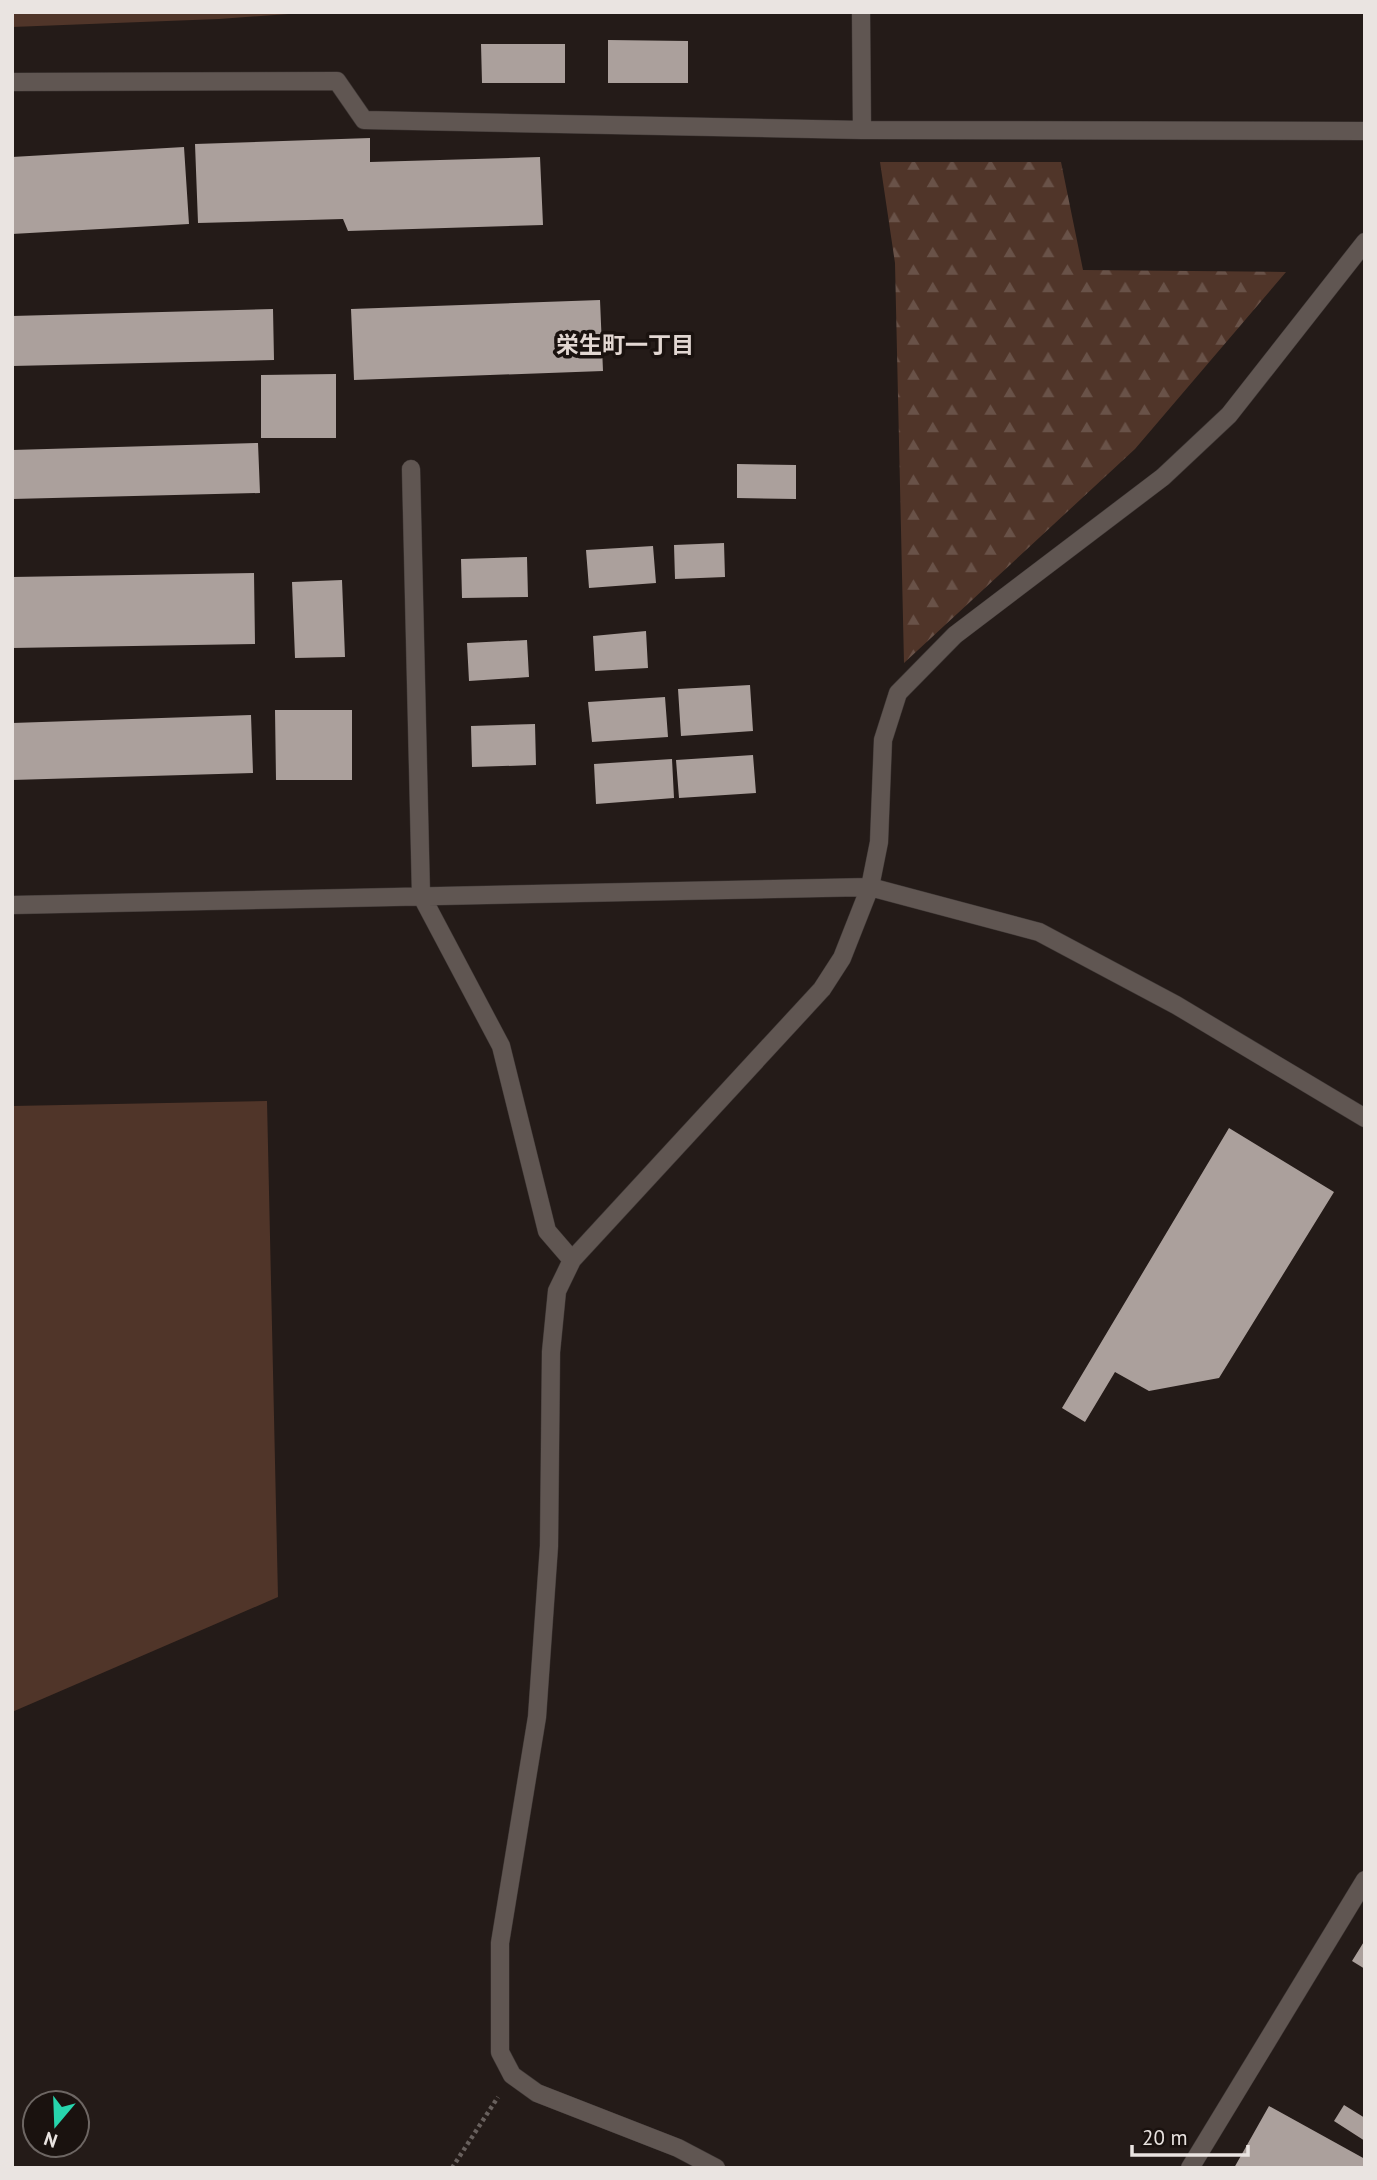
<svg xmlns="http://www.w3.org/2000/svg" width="1377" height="2180" viewBox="0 0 1377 2180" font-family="'PT Sans','Noto Sans JP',sans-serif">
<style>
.forest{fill:url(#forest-firs)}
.pitch{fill:#503529}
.building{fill:#aba09c}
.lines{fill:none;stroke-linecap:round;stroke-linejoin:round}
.minor-casing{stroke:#3e3735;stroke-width:19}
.path{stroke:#68605d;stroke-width:4.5;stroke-dasharray:3.5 3.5;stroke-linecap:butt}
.minor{stroke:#605652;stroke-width:18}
.labels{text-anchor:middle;stroke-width:7;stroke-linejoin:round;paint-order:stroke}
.neighbourhood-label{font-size:23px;font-weight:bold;fill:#e2d7d2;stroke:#1a120f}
</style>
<defs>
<pattern id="forest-firs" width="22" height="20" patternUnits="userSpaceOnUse" patternTransform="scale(1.75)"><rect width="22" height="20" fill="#503529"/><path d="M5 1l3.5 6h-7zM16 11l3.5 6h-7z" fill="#695248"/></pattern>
</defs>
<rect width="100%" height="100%" fill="#241b18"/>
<!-- forest -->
<path class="forest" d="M 880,162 L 1061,162 L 1083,270 L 1286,272 L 1135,449 L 904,663 L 895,263 Z"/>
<!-- pitch -->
<path class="pitch" d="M 12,12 L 317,12 L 219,19 L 12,27 Z
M 267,1101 L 278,1597 L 12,1712 L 12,1106 Z"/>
<!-- building -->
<path class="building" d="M 608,40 L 688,41 L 688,83 L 608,83 Z
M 481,44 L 565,44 L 565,83 L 482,83 Z
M 370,138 L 370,162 L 540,157 L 543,225 L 348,231 L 343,219 L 198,223 L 195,144 Z
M 184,147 L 189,224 L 12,234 L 12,157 Z
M 600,300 L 603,371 L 354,380 L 351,309 Z
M 273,309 L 274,360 L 12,366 L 12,316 Z
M 336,374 L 336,438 L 261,438 L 261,375 Z
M 258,443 L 260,493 L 12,499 L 12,450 Z
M 737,464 L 796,465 L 796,499 L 737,498 Z
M 724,543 L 725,577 L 675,579 L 674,545 Z
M 653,546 L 656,583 L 589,588 L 586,550 Z
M 527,557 L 528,597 L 462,598 L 461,559 Z
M 254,573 L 255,644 L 12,648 L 12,577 Z
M 342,580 L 345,657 L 295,658 L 292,582 Z
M 646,631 L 648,668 L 595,671 L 593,636 Z
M 527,640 L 529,677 L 469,681 L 467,643 Z
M 750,685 L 753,731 L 681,736 L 678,689 Z
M 665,697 L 668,737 L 592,742 L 588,702 Z
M 275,710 L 352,710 L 352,780 L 276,780 Z
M 251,715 L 253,773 L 12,780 L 12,723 Z
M 535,724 L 536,765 L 472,767 L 471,726 Z
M 753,755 L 756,793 L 679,798 L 676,760 Z
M 672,759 L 674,798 L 596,804 L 594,764 Z
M 1229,1128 L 1334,1192 L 1219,1378 L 1149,1391 L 1115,1372 L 1085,1422 L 1062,1408 Z
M 1365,1940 L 1365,1969 L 1352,1961 Z
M 1344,2105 L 1365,2118 L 1365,2141 L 1334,2121 Z
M 1269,2106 L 1365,2159 L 1365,2168 L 1234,2168 Z"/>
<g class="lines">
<!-- minor casing -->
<g class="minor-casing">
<path id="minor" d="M 861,12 L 862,130
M 12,82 L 337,81 L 364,120 L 862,130 L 1365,131
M 411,469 L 421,895 L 501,1046 L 547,1231 L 572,1260
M 12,905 L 870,887 L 1039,932 L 1176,1005 L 1365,1118
M 716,2168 L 678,2148 L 537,2093 L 512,2075 L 500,2052 L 500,1943 L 537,1717 L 549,1546 L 551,1352 L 557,1291 L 572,1260 L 822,989 L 842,958 L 870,887 L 879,842 L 883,740 L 898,693 L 955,635 L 1163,477 L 1229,415 L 1365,242
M 1190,2168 L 1365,1880"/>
</g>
<!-- path -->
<path class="path" d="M 452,2168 L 498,2097"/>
<!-- minor -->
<use href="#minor" class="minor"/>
</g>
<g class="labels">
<!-- neighbourhood labels -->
<g class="neighbourhood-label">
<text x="625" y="353">栄生町一丁目</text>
</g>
</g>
<!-- border -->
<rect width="1377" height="2180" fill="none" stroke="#eae4e1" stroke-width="28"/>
<!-- north arrow -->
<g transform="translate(56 2124) rotate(199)"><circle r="33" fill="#1a120f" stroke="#6d6663" stroke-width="2"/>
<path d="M0-5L12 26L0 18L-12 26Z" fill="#27d5ad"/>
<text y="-10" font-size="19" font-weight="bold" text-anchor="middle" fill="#eae4e1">N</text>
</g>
<!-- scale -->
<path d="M1132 2145v10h116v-10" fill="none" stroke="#eae4e1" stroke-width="3.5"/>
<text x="1142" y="2145" font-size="21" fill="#eae4e1" stroke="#1a120f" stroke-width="5" paint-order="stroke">20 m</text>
</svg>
